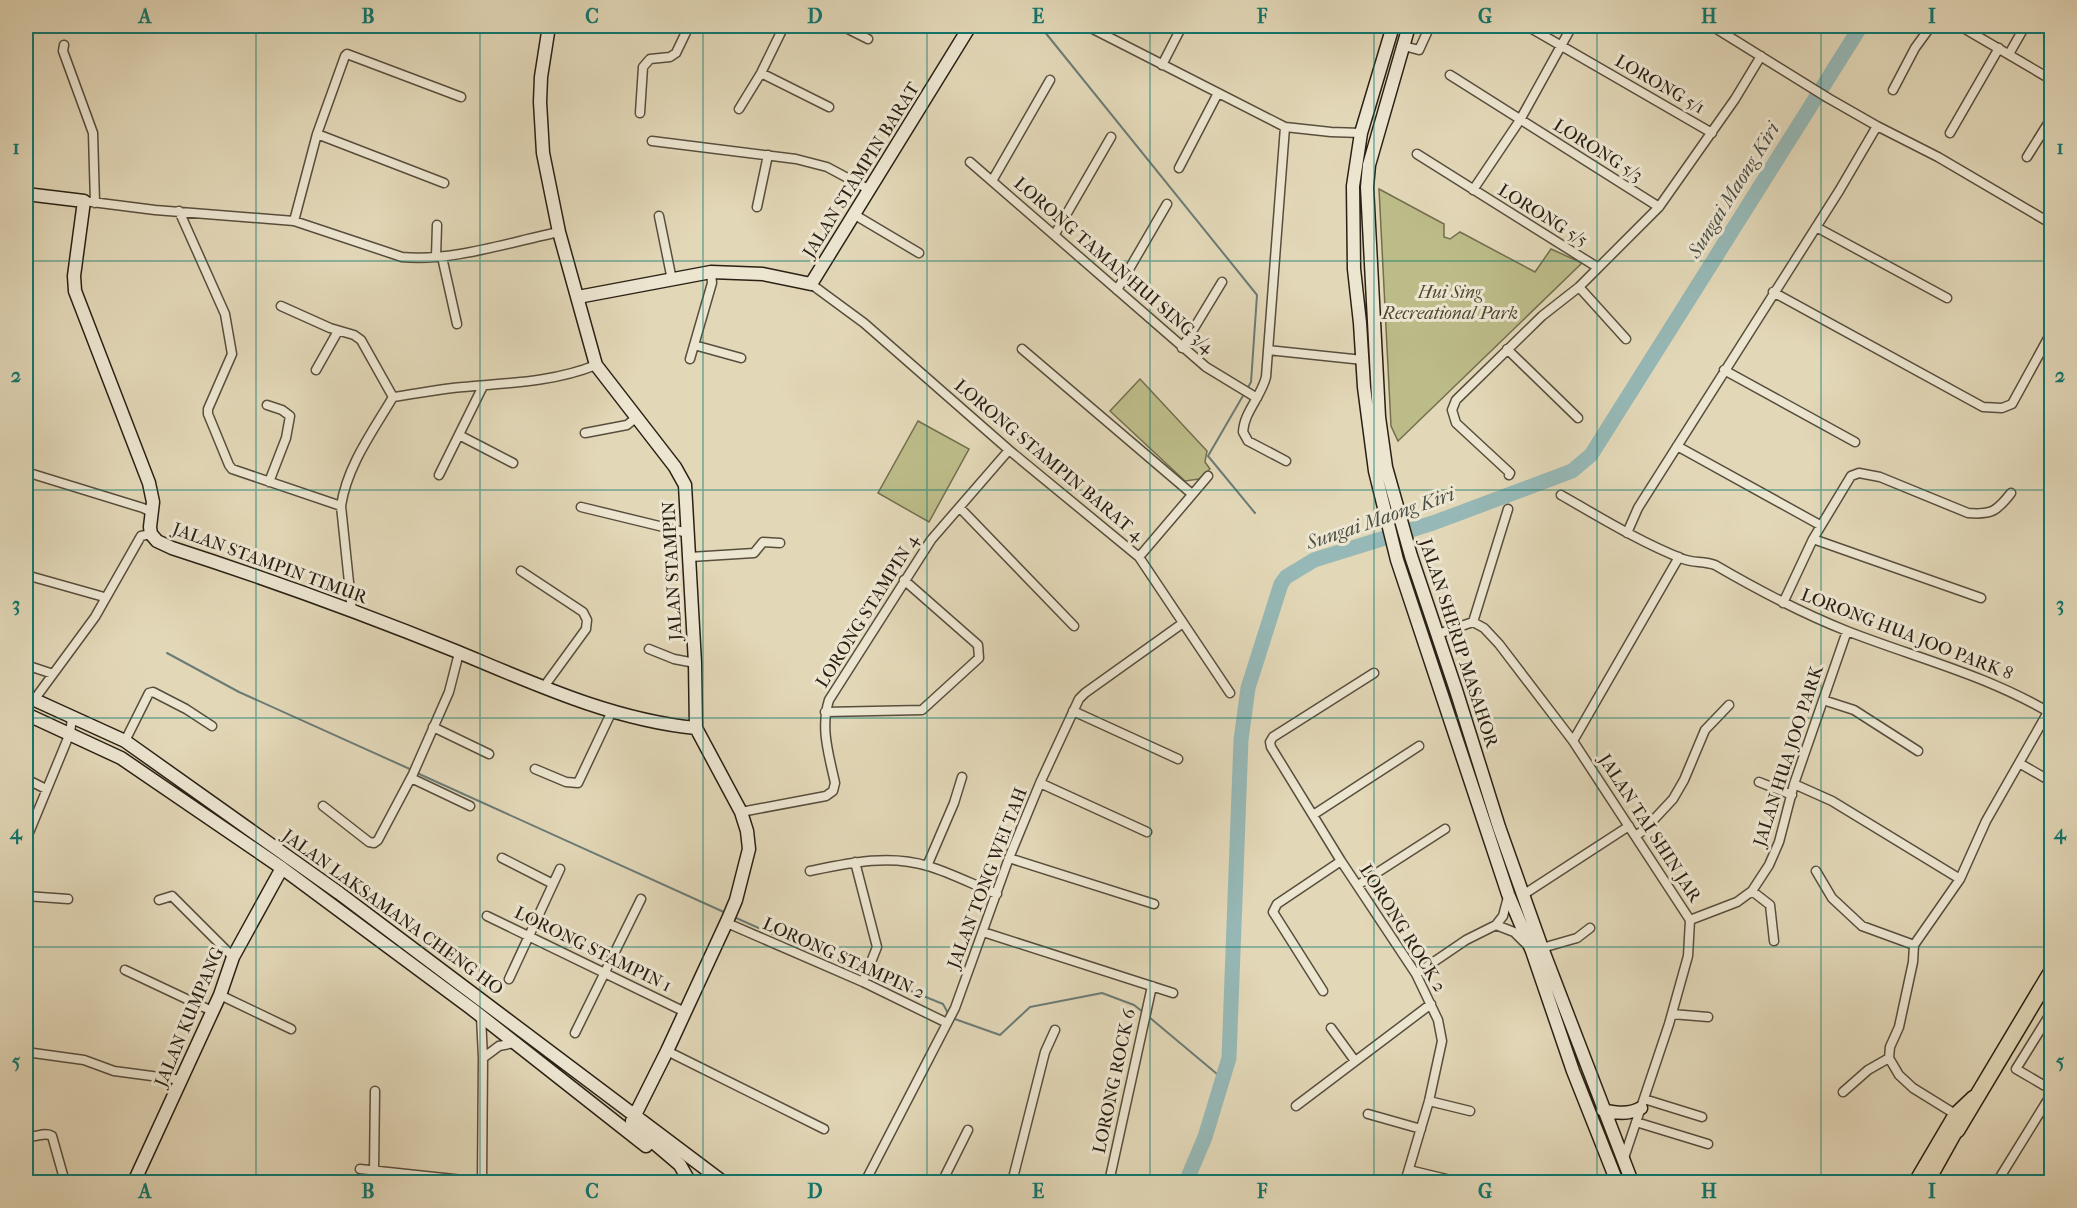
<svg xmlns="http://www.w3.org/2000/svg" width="2077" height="1208" viewBox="0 0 2077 1208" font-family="'IM FELL French Canon',serif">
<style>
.green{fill:#bcbc89;stroke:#736e4e;stroke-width:1.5}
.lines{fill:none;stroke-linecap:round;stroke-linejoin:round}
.stream{stroke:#6b7b75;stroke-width:2}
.river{stroke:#96b8b6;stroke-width:15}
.street-casing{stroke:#584e3d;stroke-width:11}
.secondary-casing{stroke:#2a2014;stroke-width:15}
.primary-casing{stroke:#2a2014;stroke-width:15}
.highway-casing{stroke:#2a2014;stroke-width:18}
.street{stroke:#ece5d0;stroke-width:8}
.secondary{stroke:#ece5d0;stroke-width:12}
.primary{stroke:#e2d7b7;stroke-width:12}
.highway{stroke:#e2d7b7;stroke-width:15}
.grid{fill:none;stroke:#0f766e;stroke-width:1.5;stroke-opacity:0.55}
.labels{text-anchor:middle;stroke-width:6;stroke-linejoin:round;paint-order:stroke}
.street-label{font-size:18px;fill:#2a2014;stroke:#ece5d0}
.park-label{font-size:18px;font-style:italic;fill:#4e4731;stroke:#ece5d0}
.water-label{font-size:20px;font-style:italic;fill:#4a4e45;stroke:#ece5d0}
.neatline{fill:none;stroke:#0f766e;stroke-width:2}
.grid-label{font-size:20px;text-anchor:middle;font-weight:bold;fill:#0f766e}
</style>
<rect width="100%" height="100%" fill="#e2d7b7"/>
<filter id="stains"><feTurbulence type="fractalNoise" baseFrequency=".00333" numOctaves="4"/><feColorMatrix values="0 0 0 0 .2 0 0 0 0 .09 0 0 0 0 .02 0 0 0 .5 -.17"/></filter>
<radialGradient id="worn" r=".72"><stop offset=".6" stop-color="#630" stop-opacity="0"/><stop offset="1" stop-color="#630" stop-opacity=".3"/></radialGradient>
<!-- green -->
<path class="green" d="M 1379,189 L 1444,224 L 1444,237 L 1450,239 L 1460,232 L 1535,272 L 1551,249 L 1582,263 L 1398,441 L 1391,426 Z
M 1140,379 L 1207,451 L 1205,462 L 1210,469 L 1199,479 L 1185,481 L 1110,411 Z
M 918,421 L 969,449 L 929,522 L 878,493 Z"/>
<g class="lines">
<!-- stream -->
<path class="stream" d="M 1040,26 L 1257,295 L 1251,382 L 1247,389
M 1244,394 L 1208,456 L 1255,513
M 167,653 L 239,692 L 412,770
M 417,773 L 726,913
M 734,917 L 804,948 L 864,972
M 869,974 L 943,1004 L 948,1013
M 1149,1017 L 1223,1079
M 952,1018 L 1000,1035 L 1030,1007 L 1102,993 L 1134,1005 L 1143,1012"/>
<!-- river -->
<path class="river" d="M 1186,1182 L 1205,1137 L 1229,1058 L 1241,740 L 1248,688 L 1281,584 L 1286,577 L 1314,560 L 1433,523 L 1572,471 L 1591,455 L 1861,26"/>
<!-- street casing -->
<g class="street-casing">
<path id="street" d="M 842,26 L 868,39
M 1087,26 L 1285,127 L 1331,132 L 1361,133
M 1527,26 L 1712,133
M 1712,26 L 1828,98 L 1877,126 L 1938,157 L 2052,224
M 1960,26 L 2052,80
M 64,45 L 63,51 L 93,133 L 95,203
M 1404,46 L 1419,50 L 1430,26
M 2009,54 L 2025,26
M 1162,65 L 1182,26
M 761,73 L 829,107
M 1450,75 L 1659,207
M 1893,90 L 1915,48 L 1931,26
M 739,109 L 761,73 L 784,26
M 640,113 L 643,67 L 650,59 L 670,57 L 676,53 L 689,26
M 1285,127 L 1266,377 C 1261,397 1244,412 1243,432 L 1248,441 L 1286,461
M 1950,133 L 1999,48
M 317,134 L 444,183
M 652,141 L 796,159 L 827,167 L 870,190
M 1417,154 L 1597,267
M 2027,157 L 2052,117
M 970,162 L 1206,367 L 1257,398
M 1179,168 L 1218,93
M 992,181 L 1050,80
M 1473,190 L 1520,120 L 1572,26
M 84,201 L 155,210 L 294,221 L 402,257 C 451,262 510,242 559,232
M 757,207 L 768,155
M 179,211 L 225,314 L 232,354 L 208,409 L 208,414 L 229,465 L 232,469 L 341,506
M 855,215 L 919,253
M 659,216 L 672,280
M 294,221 L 317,134 L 345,56 L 347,54 L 461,97
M 1816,227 L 1947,298
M 1055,234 L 1111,137
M 436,257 L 437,225
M 442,257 L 457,324
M 811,284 L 864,323 L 1009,450 L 1139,557 L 1230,693
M 1579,287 L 1626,339
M 1117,290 L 1167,204
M 1773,292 L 1983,407 L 2002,408 L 2012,404 L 2052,331
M 281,306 L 330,328 L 354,335 L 361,340 L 393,397
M 694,345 L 741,358
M 1182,348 L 1222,282
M 1022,349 L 1192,494
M 1507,349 L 1578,418
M 1268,350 L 1363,360
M 690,359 L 712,283 L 711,272
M 316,370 L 338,331
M 1724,370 L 1855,442
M 393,397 C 416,394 439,389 463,387 C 508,383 554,382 596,365
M 267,405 L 282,410 L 290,416 L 286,438 L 269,482
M 585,433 L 627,425 L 637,417
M 459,435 L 513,463
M 1677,446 L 1820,525
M 26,472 L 143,508 L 151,512
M 439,475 L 483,386
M 1509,475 L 1510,473 L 1456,423 L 1452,410 L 1456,400 L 1542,316 L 1579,287 L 1659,207 L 1735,99 L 1761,56
M 1561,495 C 1601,518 1640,542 1683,559 C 1693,563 1704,561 1715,565 C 1758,590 1801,613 1847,631 C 1916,658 1987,675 2052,714
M 581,507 L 688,533
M 960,508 L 1074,626
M 1627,533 L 1638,508 L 1839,191 L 1877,126
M 1813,539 L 1981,598
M 690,557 L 754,553 L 763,542 L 780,543
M 1139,557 L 1208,476
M 521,571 L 583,612 L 587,620 L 586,629 L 543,688
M 26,575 L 104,597
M 1783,603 L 1813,539 L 1851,476 L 1859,473 L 1880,477 L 1968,513 C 1992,515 1997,511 2011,493
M 352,611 L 341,506 C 347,466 373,431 393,397
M 1473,622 L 1508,509
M 1438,634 L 1473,622 L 1484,628 L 1499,644 L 1573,741 L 1690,920 L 1688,956 L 1669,1024 L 1623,1161
M 649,649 L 674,659 L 695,663
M 26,665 L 53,674
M 1374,673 L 1273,737 L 1270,742 L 1271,747 L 1341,861 L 1416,974 L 1438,1020 L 1442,1041 L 1429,1101 L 1405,1182
M 34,700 L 95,617 L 141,536 L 151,534
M 1823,700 L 1854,710 L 1918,751
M 1073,711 L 1178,759
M 825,712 L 922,710 L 979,658 L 978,645 L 904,580
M 433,727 L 489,754
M 125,741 L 149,693 L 153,692 L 186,709 L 212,726
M 1573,741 L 1679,557
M 2019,763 L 2052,782
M 535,769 L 566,782 L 578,783 L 612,711
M 411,778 L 470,806
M 26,779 L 46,789
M 1759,782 L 1792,795
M 1040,783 L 1147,832
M 1794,784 L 1832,801 L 1960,879
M 323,806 L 369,842 L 374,843 L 378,840 L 413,774 L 449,692 L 459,653
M 741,812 L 826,796 L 833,791 L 835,783 C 829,755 820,728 829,700 L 931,540 L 1009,450
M 1313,815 L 1419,746
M 1636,836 L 1645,829 L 1673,799 L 1684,780 L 1705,730 L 1729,705
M 26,840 L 70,733 L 72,718
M 502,858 L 553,884
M 1009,858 L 1154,904
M 855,862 L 877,947 L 863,982
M 927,866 L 954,803 L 962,777
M 810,871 C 849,863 889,854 928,866 C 951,873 974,885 997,894
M 1816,871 L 1832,898 L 1862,926 L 1914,945
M 1358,885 L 1445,829
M 1752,891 L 1770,905 L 1774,941
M 1523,895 L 1629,826
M 26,896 L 68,899
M 159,900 L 172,896 L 233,957
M 487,916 L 685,1012
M 1690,920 L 1737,902 L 1752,891 L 1769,865 L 1779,842 L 1794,784 L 1847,631
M 727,923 L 863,982 L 947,1023
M 1496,925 L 1514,932 L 1528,946
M 983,932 L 1173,993
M 1542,948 L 1577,938 L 1590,928
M 125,970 L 212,1011
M 1416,974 L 1466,940 L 1496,925 L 1503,916 L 1508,897
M 509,979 L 560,869
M 1323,991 L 1273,912 L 1277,904 L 1341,861
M 220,995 L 291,1029
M 2052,1011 L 2016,1069 L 2052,1090
M 1672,1014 L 1708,1017
M 481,1016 L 483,1058 L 482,1181
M 1331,1028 L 1355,1061
M 575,1033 L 641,899
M 667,1051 L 824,1129
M 26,1052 L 84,1060 L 114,1071 L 182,1080
M 483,1058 L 499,1046 L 514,1043
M 1843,1092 L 1868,1070 L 1889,1058
M 1644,1099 L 1702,1117
M 1429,1101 L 1470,1111
M 1296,1106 L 1431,1004
M 1368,1114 L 1421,1129
M 1955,1114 L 1913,1088 L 1899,1075 L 1889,1058 L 1890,1047 L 1899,1027 L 1913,962 L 1914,945 L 1960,879 L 1986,821 L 2048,712
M 1636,1122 L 1708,1144
M 26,1136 C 35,1139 44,1131 52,1136 L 65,1182
M 360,1169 L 482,1182
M 1409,1170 L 1459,1182
M 374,1171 L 375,1091
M 136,1178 L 149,1182
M 1323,1181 L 1328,1182
M 865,1182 L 955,1008 L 1009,858 L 1040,783 L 1079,699 L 1085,693 L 1183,623
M 942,1182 L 968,1130
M 1012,1182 L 1045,1052 L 1055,1030
M 1109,1182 L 1152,986
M 1997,1182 L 2052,1093"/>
</g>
<!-- secondary casing -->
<g class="secondary-casing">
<path id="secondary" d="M 549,26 L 541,77 L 540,102 L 543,153 L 559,232 L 596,365 L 675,467 L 685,485 L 695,663 L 696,728 L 741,812 L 747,831 L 749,849 L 736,900 L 728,919 L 667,1051 L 632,1121 L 633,1125 L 680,1165 L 689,1181
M 1393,26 L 1361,133 L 1353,186 L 1354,269 L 1360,323 L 1364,387 L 1375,471 L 1397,560 L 1508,894 L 1532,951 L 1573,1071 L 1617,1182
M 1409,26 L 1369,165 L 1367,187 L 1379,417 L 1386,467 L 1411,556 L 1456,690 L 1499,827 L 1542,948 L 1632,1182
M 26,194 L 84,201 L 74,276 L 75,291 L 149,483 L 153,502 L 150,527 L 151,534 L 157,541 L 172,548 C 268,579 364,614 458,652 C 535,684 613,720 696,728
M 578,297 L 711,272 L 763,274 L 811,284 L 970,26
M 26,696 L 125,741 L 339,893 L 723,1182
M 26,714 L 121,758 L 282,868 L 472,1009 L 646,1146
M 1603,1110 C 1617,1113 1628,1115 1641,1108
M 134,1182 L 220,995 L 233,957 L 282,868"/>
</g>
<!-- primary casing -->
<g class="primary-casing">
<path id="primary" d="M 1915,1182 L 1955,1114 L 1973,1097
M 1928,1182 L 1957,1130"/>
</g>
<!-- highway casing -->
<g class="highway-casing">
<path id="highway" d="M 1957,1130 L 2052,971"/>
</g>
<!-- street -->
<use href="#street" class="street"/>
<!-- secondary -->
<use href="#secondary" class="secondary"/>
<!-- primary -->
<use href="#primary" class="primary"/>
<!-- highway -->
<use href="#highway" class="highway"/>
</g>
<!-- grid -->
<path class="grid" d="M 256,26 L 256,1182M 480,26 L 480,1182M 703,26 L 703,1182M 927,26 L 927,1182M 1150,26 L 1150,1182M 1374,26 L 1374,1182M 1597,26 L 1597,1182M 1821,26 L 1821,1182M 26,261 L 2052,261M 26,490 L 2052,490M 26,718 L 2052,718M 26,947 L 2052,947"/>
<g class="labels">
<!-- street labels -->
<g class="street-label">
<text transform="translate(1660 84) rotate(30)" y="6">LORONG 5/1</text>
<text transform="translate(1598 150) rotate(32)" y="6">LORONG 5/3</text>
<text transform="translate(861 170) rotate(-58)" y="6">JALAN STAMPIN BARAT</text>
<text transform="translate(1543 215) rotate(32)" y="6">LORONG 5/5</text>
<text transform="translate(1114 265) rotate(41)" y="6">LORONG TAMAN HUI SING 3/4</text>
<text transform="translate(1049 460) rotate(40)" y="6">LORONG STAMPIN BARAT 4</text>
<text transform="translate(270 563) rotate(20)" y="6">JALAN STAMPIN TIMUR</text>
<text transform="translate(672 571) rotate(-93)" y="6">JALAN STAMPIN</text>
<text transform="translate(867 611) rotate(-58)" y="6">LORONG STAMPIN 4</text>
<text transform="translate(1907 634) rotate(21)" y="6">LORONG HUA JOO PARK 8</text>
<text transform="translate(1459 643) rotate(72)" y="6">JALAN SHERIP MASAHOR</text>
<text transform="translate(1788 756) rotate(-72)" y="6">JALAN HUA JOO PARK</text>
<text transform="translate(1650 828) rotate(57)" y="6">JALAN TAI SHIN JAR</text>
<text transform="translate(987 878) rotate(-69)" y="6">JALAN TONG WEI TAH</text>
<text transform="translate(393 912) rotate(36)" y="6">JALAN LAKSAMANA CHENG HO</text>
<text transform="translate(1403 928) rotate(58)" y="6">LORONG ROCK 2</text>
<text transform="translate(593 949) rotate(26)" y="6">LORONG STAMPIN 1</text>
<text transform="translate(844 958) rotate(24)" y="6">LORONG STAMPIN 2</text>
<text transform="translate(189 1017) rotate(-67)" y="6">JALAN KUMPANG</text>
<text transform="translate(1114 1081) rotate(-78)" y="6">LORONG ROCK 6</text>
</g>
<!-- park labels -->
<g class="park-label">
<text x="1450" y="298">Hui Sing<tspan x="1450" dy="21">Recreational Park</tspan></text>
</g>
<!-- water labels -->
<g class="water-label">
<text transform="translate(1733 190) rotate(-58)" y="7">Sungai Maong Kiri</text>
<text transform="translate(1380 518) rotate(-19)" y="7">Sungai Maong Kiri</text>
</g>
</g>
<!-- margin -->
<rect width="2077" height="1208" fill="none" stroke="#e2d7b7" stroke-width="66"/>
<rect x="33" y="33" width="2011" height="1142" class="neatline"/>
<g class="grid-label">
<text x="145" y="23">A</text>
<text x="368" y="23">B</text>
<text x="592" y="23">C</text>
<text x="815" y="23">D</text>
<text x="1038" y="23">E</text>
<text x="1262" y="23">F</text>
<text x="1485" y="23">G</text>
<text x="1709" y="23">H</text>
<text x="1932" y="23">I</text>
<text x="16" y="154">1</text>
<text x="2060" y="154">1</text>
<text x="16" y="382">2</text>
<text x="2060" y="382">2</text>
<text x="16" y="611">3</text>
<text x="2060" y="611">3</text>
<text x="16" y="839">4</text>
<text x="2060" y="839">4</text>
<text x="16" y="1068">5</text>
<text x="2060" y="1068">5</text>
<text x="145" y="1198">A</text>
<text x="368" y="1198">B</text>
<text x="592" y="1198">C</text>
<text x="815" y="1198">D</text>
<text x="1038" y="1198">E</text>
<text x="1262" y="1198">F</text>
<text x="1485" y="1198">G</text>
<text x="1709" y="1198">H</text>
<text x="1932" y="1198">I</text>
</g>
<rect width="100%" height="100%" filter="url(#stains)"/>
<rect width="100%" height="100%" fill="url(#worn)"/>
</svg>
